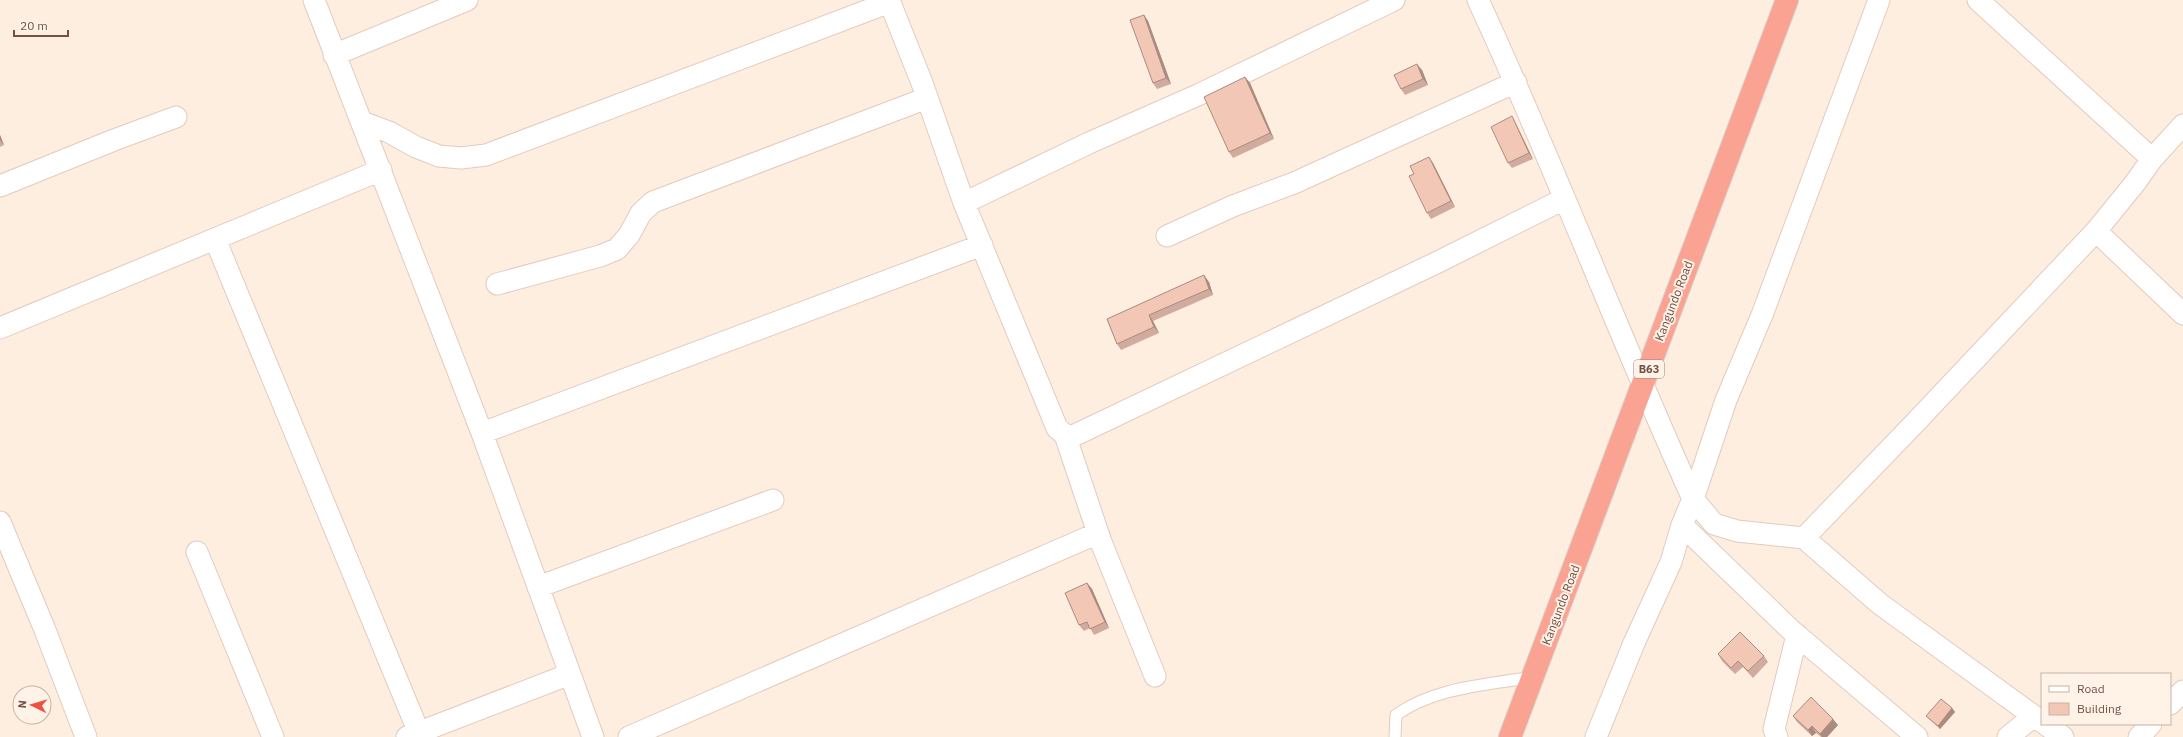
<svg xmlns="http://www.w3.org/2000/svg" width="2183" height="737" viewBox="0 0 2183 737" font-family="'IBM Plex Sans',sans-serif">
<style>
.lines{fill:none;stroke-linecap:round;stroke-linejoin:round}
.lane-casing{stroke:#e3cbbe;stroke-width:13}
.street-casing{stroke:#e3cbbe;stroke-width:23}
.highway-casing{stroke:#d8cecb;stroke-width:24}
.lane{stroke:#fff;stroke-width:11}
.street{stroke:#fff;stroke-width:21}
.highway{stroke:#faa393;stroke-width:22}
.wall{fill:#d1ab9d}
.shaded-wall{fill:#aa8b7f}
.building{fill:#f3c7b6;stroke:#aa8b7f}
.labels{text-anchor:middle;stroke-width:4;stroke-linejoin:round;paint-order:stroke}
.shield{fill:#fff2e6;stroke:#9e8176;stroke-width:1}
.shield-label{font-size:11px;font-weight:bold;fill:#745146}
.street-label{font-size:12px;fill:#745146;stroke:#fff2e6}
</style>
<rect width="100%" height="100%" fill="#fdeedf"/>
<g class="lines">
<!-- lane casing -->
<g class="lane-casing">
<path id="lane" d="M 1395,737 L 1396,715 C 1435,687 1487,685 1533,677"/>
</g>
<!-- street casing -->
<g class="street-casing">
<path id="street" d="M 314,0 L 482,433 L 593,737
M 889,0 L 922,83 L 964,203 L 1057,428 L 1065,435 L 1073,436 L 1438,262 L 1564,199
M 1478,0 C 1554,164 1618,334 1693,499 L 1714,524 L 1737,531 L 1804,538 L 1880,604 L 2042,722
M 1978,0 L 2152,159
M 334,55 L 467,0
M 362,122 L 389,132 L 416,147 L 439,156 L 461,158 L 486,155 L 890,2
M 0,186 L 114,140 L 176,117
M 964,203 L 1089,143 L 1200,94 L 1394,0
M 2096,231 L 2183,314
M 1167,236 L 1233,206 L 1294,183 L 1516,82
M 215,239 L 419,733
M 497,284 L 600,256 L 617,249 L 629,235 L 641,213 L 653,202 L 927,98
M 0,328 L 381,170
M 482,433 L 982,245
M 1065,435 L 1101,542 L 1155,676
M 0,522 L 45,630 L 86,737
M 1682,525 L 1792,631 L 1917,737
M 1804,538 L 1913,425 L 2096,231 L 2135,183 L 2152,159 L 2183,125
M 197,552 L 273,737
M 538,587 L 773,500
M 2170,704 L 2183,691
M 2045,724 L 2063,737
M 407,737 L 570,674
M 629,737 L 1098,533
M 1596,737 L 1634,643 L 1671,562 L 1682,525 L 1693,499 L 1726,400 L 1762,315 L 1879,0
M 1777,737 L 1774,729 L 1797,635
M 2008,737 L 2034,716
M 2139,737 L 2151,724"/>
</g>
<!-- highway casing -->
<g class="highway-casing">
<path id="highway" d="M 1510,737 L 1787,0"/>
</g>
<!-- lane -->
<use href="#lane" class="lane"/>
<!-- street -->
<use href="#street" class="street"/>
<!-- highway -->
<use href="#highway" class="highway"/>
</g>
<!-- wall -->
<path class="wall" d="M 1144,15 L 1148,21 L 1171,84 L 1157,89 L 1153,83 Z
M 1422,70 L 1428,85 L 1405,95 L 1401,89 Z
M 1245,77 L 1250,83 L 1274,139 L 1233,158 L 1229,152 Z
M 1515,122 L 1533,159 L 1512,168 L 1508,163 Z
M 0,135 L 4,145 L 0,147 Z
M 1433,163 L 1455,207 L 1431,219 L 1427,213 Z
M 1209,282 L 1213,295 L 1153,321 L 1159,333 L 1121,350 L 1117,344 L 1107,319 Z
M 1087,583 L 1092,589 L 1109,628 L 1094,635 L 1090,628 L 1084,631 L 1079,625 Z
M 1718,654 L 1764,656 L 1768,662 L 1753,678 L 1743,667 L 1735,674 L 1722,661 Z
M 1952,708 L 1955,712 L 1940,729 L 1929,719 L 1926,716 Z
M 1793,716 L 1838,725 L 1827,737 L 1821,737 L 1816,733 L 1812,736 L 1797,722 Z"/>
<!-- shaded-wall -->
<path class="shaded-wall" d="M 1144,15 L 1148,21 L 1171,84 L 1166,78 Z
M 1417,64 L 1422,70 L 1428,85 L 1423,79 Z
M 1245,77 L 1250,83 L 1274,139 L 1270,133 Z
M 1512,116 L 1515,122 L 1533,159 L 1529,153 Z
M 0,135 L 4,145 L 0,140 Z
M 1429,157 L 1433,163 L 1455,207 L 1451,201 Z
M 1204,275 L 1209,282 L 1213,295 L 1209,289 Z
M 1149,315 L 1153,321 L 1159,333 L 1154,327 Z
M 1087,583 L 1092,589 L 1109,628 L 1105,622 Z
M 1952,708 L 1955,712 L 1940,729 L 1938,726 Z
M 1833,719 L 1838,725 L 1827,737 L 1822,737 L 1820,734 Z
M 1812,726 L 1816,733 L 1812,736 L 1808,730 Z"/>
<!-- building -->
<path class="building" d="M 1144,15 L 1166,78 L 1153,83 L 1130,20 Z
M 1417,64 L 1423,79 L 1401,89 L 1394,75 Z
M 1245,77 L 1270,133 L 1229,152 L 1204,97 Z
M 1512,116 L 1529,153 L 1508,163 L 1491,127 Z
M 1429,157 L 1451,201 L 1427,213 L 1409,176 L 1414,174 L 1410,166 Z
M 1204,275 L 1209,289 L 1149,315 L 1154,327 L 1117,344 L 1107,319 Z
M 1087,583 L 1105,622 L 1090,629 L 1087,622 L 1079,625 L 1065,593 Z
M 1740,632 L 1764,656 L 1748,671 L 1738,661 L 1731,668 L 1718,654 Z
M 1811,697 L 1833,719 L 1820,734 L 1812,726 L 1808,730 L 1793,716 Z
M 1941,699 L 1952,708 L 1938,726 L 1926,716 Z"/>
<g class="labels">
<!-- shield labels -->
<rect class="shield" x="1634" y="360" width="30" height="18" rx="3"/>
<g class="shield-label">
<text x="1649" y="373">B63</text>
</g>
<!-- street labels -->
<g class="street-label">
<text transform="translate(1674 301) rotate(-69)" y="4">Kangundo Road</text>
<text transform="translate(1561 605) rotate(-69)" y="4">Kangundo Road</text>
</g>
</g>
<!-- legend -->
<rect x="2041" y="673" width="130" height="52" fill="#fff2e6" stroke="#c7b2a6"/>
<rect x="2049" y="686" width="20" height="6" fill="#ffffff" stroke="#c7b2a6"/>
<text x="2077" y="693" font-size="12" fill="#745146">Road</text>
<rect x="2049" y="703" width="20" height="12" fill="#f3c7b6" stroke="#c7b2a6"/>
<text x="2077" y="713" font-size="12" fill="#745146">Building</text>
<!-- north arrow -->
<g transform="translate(32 705) rotate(275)"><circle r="19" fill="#fff2e6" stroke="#c7b2a6"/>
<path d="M0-3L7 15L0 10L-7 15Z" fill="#ec523f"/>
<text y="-6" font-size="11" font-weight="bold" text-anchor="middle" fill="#745146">N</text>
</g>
<!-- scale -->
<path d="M14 30v6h54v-6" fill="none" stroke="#745146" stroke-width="2"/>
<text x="20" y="30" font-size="12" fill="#745146" stroke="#fff2e6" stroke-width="3" paint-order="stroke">20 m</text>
</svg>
